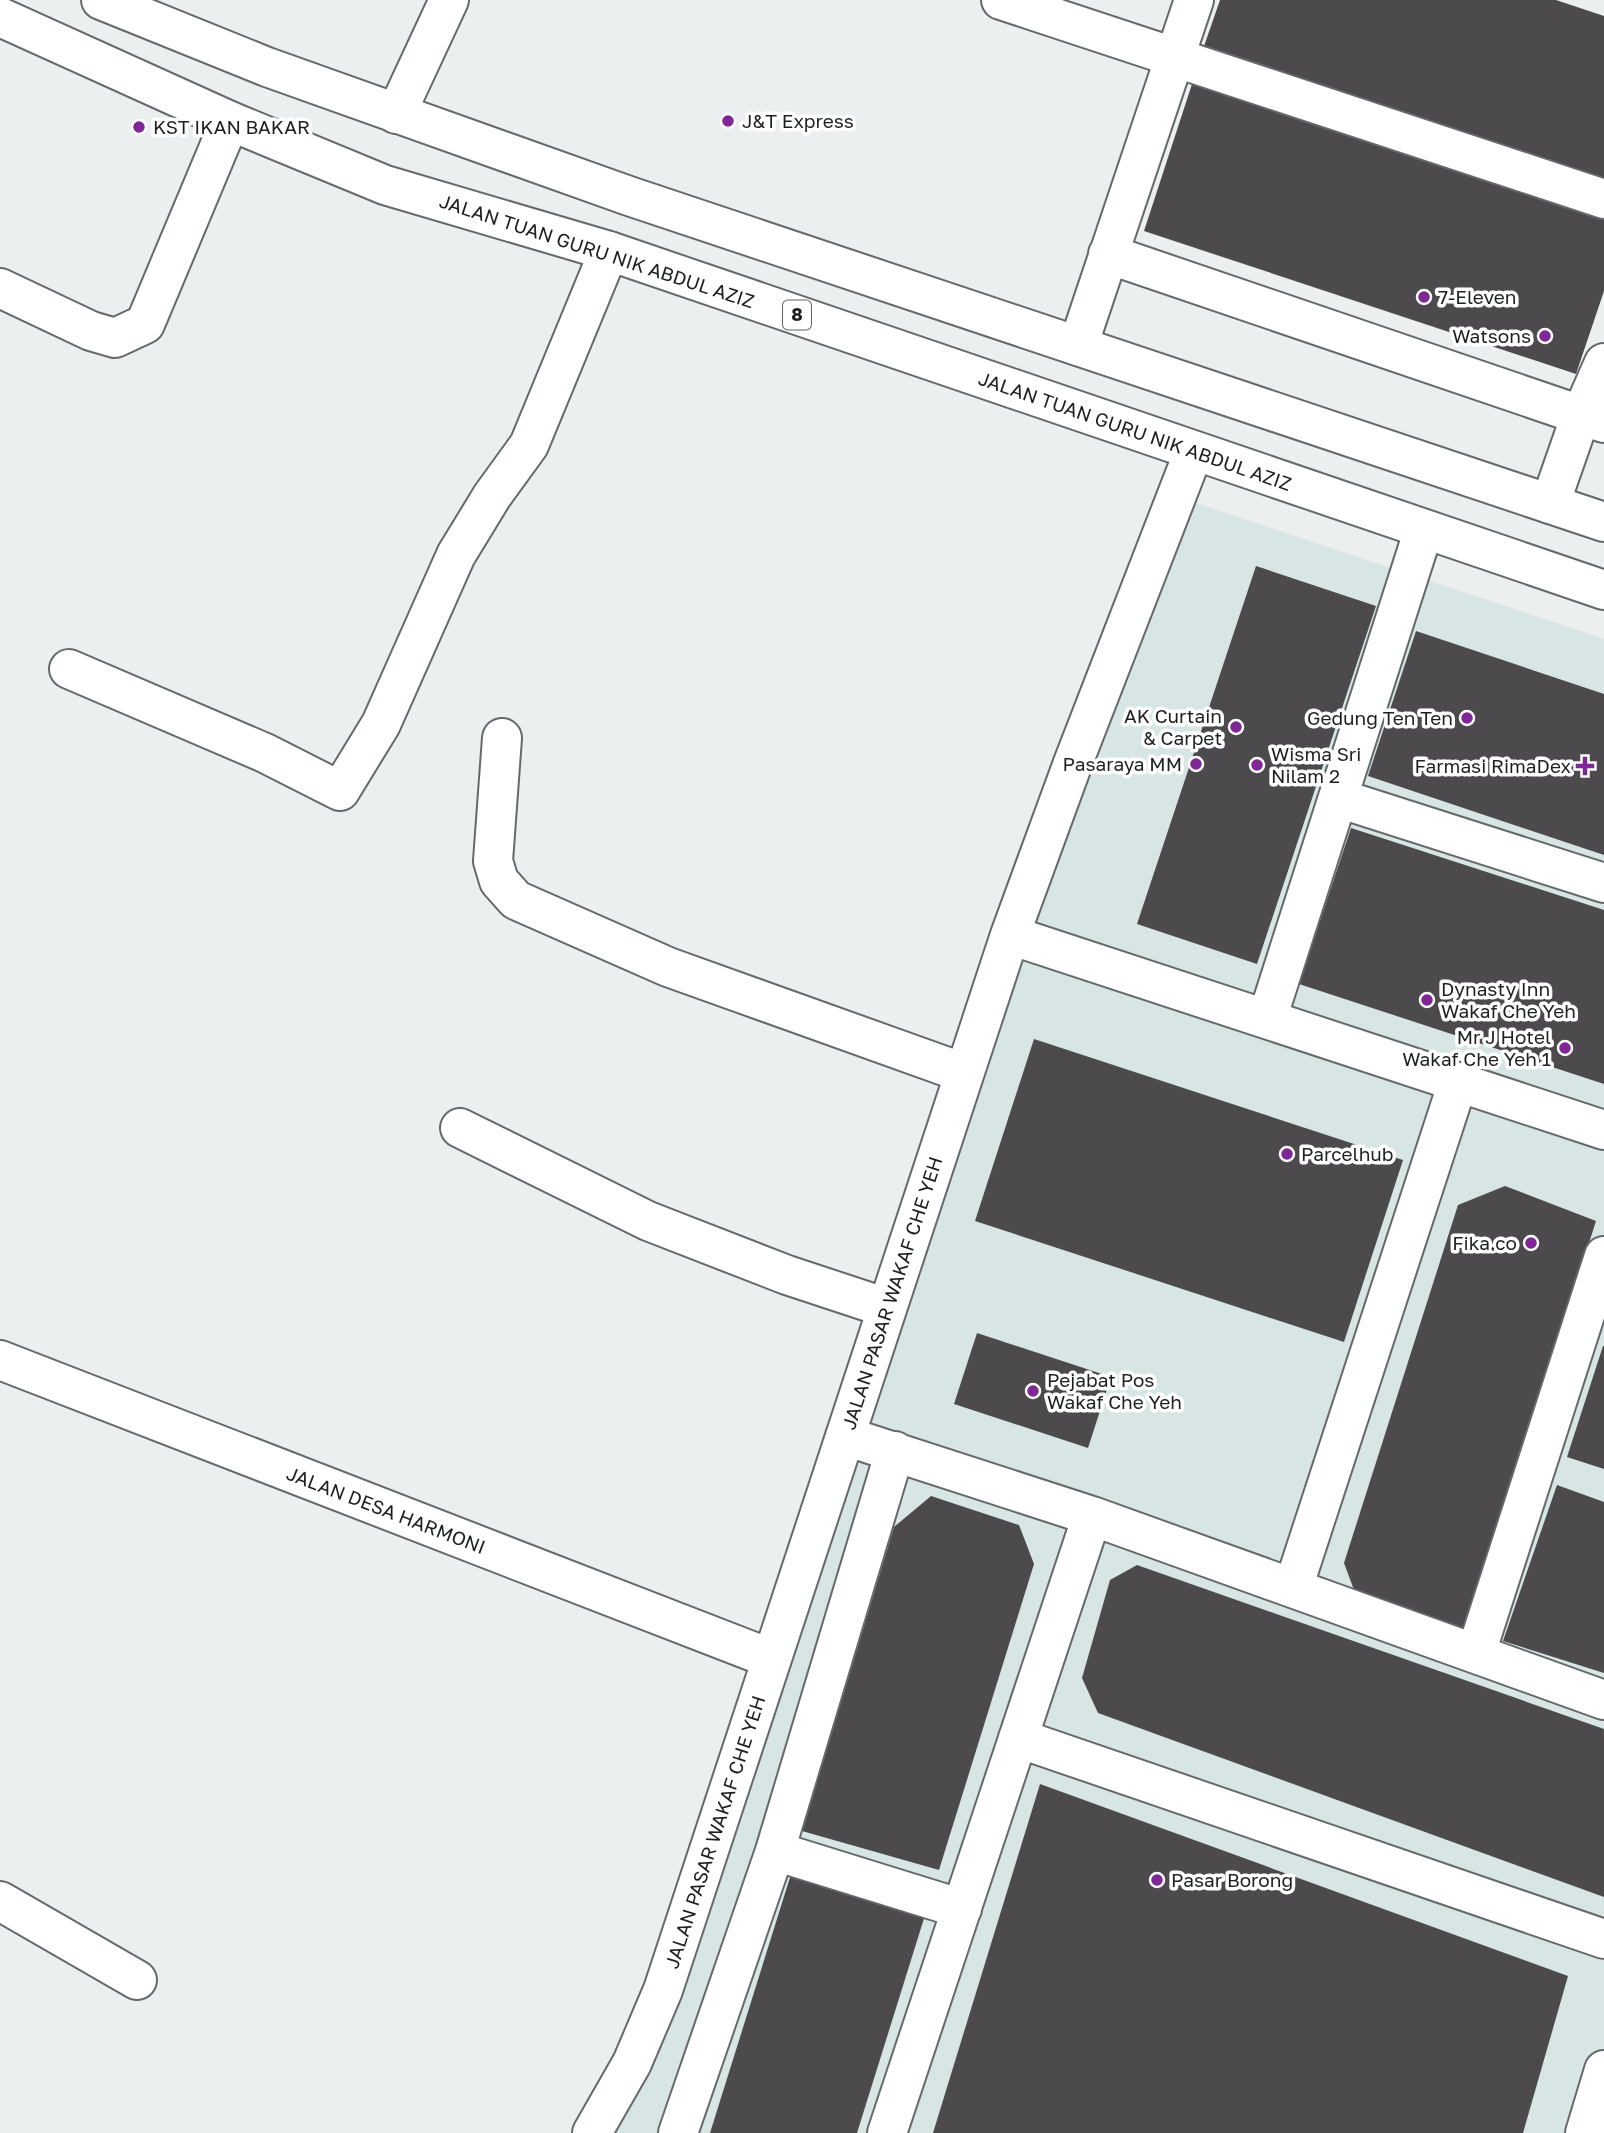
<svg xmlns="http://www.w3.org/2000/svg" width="1604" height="2133" viewBox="0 0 1604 2133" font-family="'Golos Text',sans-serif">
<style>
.built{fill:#d7e5e4}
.building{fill:#4c4a4c}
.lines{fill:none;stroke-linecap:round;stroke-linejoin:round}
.minor-casing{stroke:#656969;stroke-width:42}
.major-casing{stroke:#656969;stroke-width:42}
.minor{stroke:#fff;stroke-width:38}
.major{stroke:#fff;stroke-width:38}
.poi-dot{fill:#7e2795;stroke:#fff;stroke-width:2.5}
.labels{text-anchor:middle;stroke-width:7;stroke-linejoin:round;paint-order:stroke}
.shield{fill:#fff;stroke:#626363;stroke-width:2}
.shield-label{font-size:18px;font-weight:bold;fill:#1e2020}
.poi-label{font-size:19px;fill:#1e2020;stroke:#fff;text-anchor:start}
.street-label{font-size:19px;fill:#1e2020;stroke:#fff}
</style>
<rect width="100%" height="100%" fill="#ebefef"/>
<!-- built -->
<path class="built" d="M 1174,496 L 1604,639 L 1604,2133 L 592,2133 L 632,2063 Z"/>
<!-- building -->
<path class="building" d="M 1220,0 L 1556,0 L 1604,16 L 1604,182 L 1203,49 Z
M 1193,81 L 1604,218 L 1604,291 L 1576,374 L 1144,231 Z
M 1256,566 L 1376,606 L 1257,964 L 1137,924 Z
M 1416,631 L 1604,694 L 1604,855 L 1368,776 Z
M 1351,828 L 1604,910 L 1604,1084 L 1299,984 Z
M 1034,1039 L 1403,1160 L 1344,1342 L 975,1221 Z
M 1505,1186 L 1596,1221 L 1464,1634 L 1357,1598 L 1344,1563 L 1458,1205 Z
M 977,1333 L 1111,1377 L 1088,1448 L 954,1404 Z
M 1603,1346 L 1604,1346 L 1604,1469 L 1567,1457 Z
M 1557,1485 L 1604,1502 L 1604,1673 L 1503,1641 Z
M 931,1496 L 1019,1525 L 1034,1564 L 939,1870 L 802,1831 L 894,1527 Z
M 1137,1565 L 1604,1729 L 1604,1897 L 1098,1713 L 1082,1678 L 1110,1580 Z
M 1040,1784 L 1568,1976 L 1523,2133 L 933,2133 Z
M 792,1871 L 926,1912 L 857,2133 L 710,2133 Z"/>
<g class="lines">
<!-- minor casing -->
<g class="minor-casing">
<path id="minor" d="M 1001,0 L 1604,199
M 396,114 L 449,0
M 1108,254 L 1604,423
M 0,288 L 91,331 L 115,338 L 145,324 L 230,121
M 1078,346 L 1194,0
M 1550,504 L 1581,415 L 1604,363
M 69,669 L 265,753 L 340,791 L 381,724 L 456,555 L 492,496 L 529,445 L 609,251
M 502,738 L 493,861 L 499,881 L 516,900 L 668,967 L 964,1073
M 1338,798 L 1604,883
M 1010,935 L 1604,1130
M 1267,1019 L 1424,529
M 460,1128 L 648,1221 L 787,1275 L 887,1308
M 0,1360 L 772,1659
M 845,1436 L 1092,1516 L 1604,1700
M 1293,1588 L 1458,1082
M 1476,1653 L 1604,1256
M 1018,1738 L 1604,1939
M 775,1851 L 962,1909
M 0,1901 L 137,1980
M 592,2133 L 632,2063 L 663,1990 L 1010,935 L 1073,763 L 1194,451
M 678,2133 L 775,1851 L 895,1451
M 887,2133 L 1092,1516
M 1585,2133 L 1604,2070"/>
</g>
<!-- major casing -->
<g class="major-casing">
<path id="major" d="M 101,0 L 267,67 L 629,196 L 1604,522
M 0,17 L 230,121 L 385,185 L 609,251 L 1604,590"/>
</g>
<!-- minor -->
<use href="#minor" class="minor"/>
<!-- major -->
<use href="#major" class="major"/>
</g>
<!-- markers -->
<g class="poi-dot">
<circle cx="728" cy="121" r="7"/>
<circle cx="139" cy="127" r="7"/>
<circle cx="1424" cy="297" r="7"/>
<circle cx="1545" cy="336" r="7"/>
<circle cx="1467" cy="718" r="7"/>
<circle cx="1236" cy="727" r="7"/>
<circle cx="1196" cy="764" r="7"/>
<circle cx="1257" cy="765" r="7"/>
<path d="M1581.5 755.5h7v7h7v7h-7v7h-7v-7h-7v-7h7z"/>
<circle cx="1427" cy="1000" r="7"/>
<circle cx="1565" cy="1048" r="7"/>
<circle cx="1287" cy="1154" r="7"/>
<circle cx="1531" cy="1243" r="7"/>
<circle cx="1033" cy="1391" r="7"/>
<circle cx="1157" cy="1880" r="7"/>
</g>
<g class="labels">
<!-- shield labels -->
<rect class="shield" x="783" y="300.5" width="28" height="29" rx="5"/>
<g class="shield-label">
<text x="797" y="321">8</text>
</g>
<!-- poi labels -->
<g class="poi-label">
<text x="742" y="128">J&amp;T Express</text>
<text x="153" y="134">KST IKAN BAKAR</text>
<text x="1438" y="304">7-Eleven</text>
<text x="1531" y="343" text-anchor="end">Watsons</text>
<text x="1222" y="723" text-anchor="end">AK Curtain<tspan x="1222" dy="22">&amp; Carpet</tspan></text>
<text x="1453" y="725" text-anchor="end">Gedung Ten Ten</text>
<text x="1271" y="761">Wisma Sri<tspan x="1271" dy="22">Nilam 2</tspan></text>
<text x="1182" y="771" text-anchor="end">Pasaraya MM</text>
<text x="1571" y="773" text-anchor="end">Farmasi RimaDex</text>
<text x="1441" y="996">Dynasty Inn<tspan x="1441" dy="22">Wakaf Che Yeh</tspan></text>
<text x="1551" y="1044" text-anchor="end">Mr J Hotel<tspan x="1551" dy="22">Wakaf Che Yeh 1</tspan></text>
<text x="1301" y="1161">Parcelhub</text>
<text x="1517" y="1250" text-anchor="end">Fika.co</text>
<text x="1047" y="1387">Pejabat Pos<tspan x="1047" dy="22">Wakaf Che Yeh</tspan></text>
<text x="1171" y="1887">Pasar Borong</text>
</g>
<!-- street labels -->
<g class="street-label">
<text transform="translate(597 251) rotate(18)" y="7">JALAN TUAN GURU NIK ABDUL AZIZ</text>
<text transform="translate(1135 431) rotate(19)" y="7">JALAN TUAN GURU NIK ABDUL AZIZ</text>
<text transform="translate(892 1293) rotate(-72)" y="7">JALAN PASAR WAKAF CHE YEH</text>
<text transform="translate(386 1510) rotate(21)" y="7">JALAN DESA HARMONI</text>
<text transform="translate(715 1832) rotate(-72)" y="7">JALAN PASAR WAKAF CHE YEH</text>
</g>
</g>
</svg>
